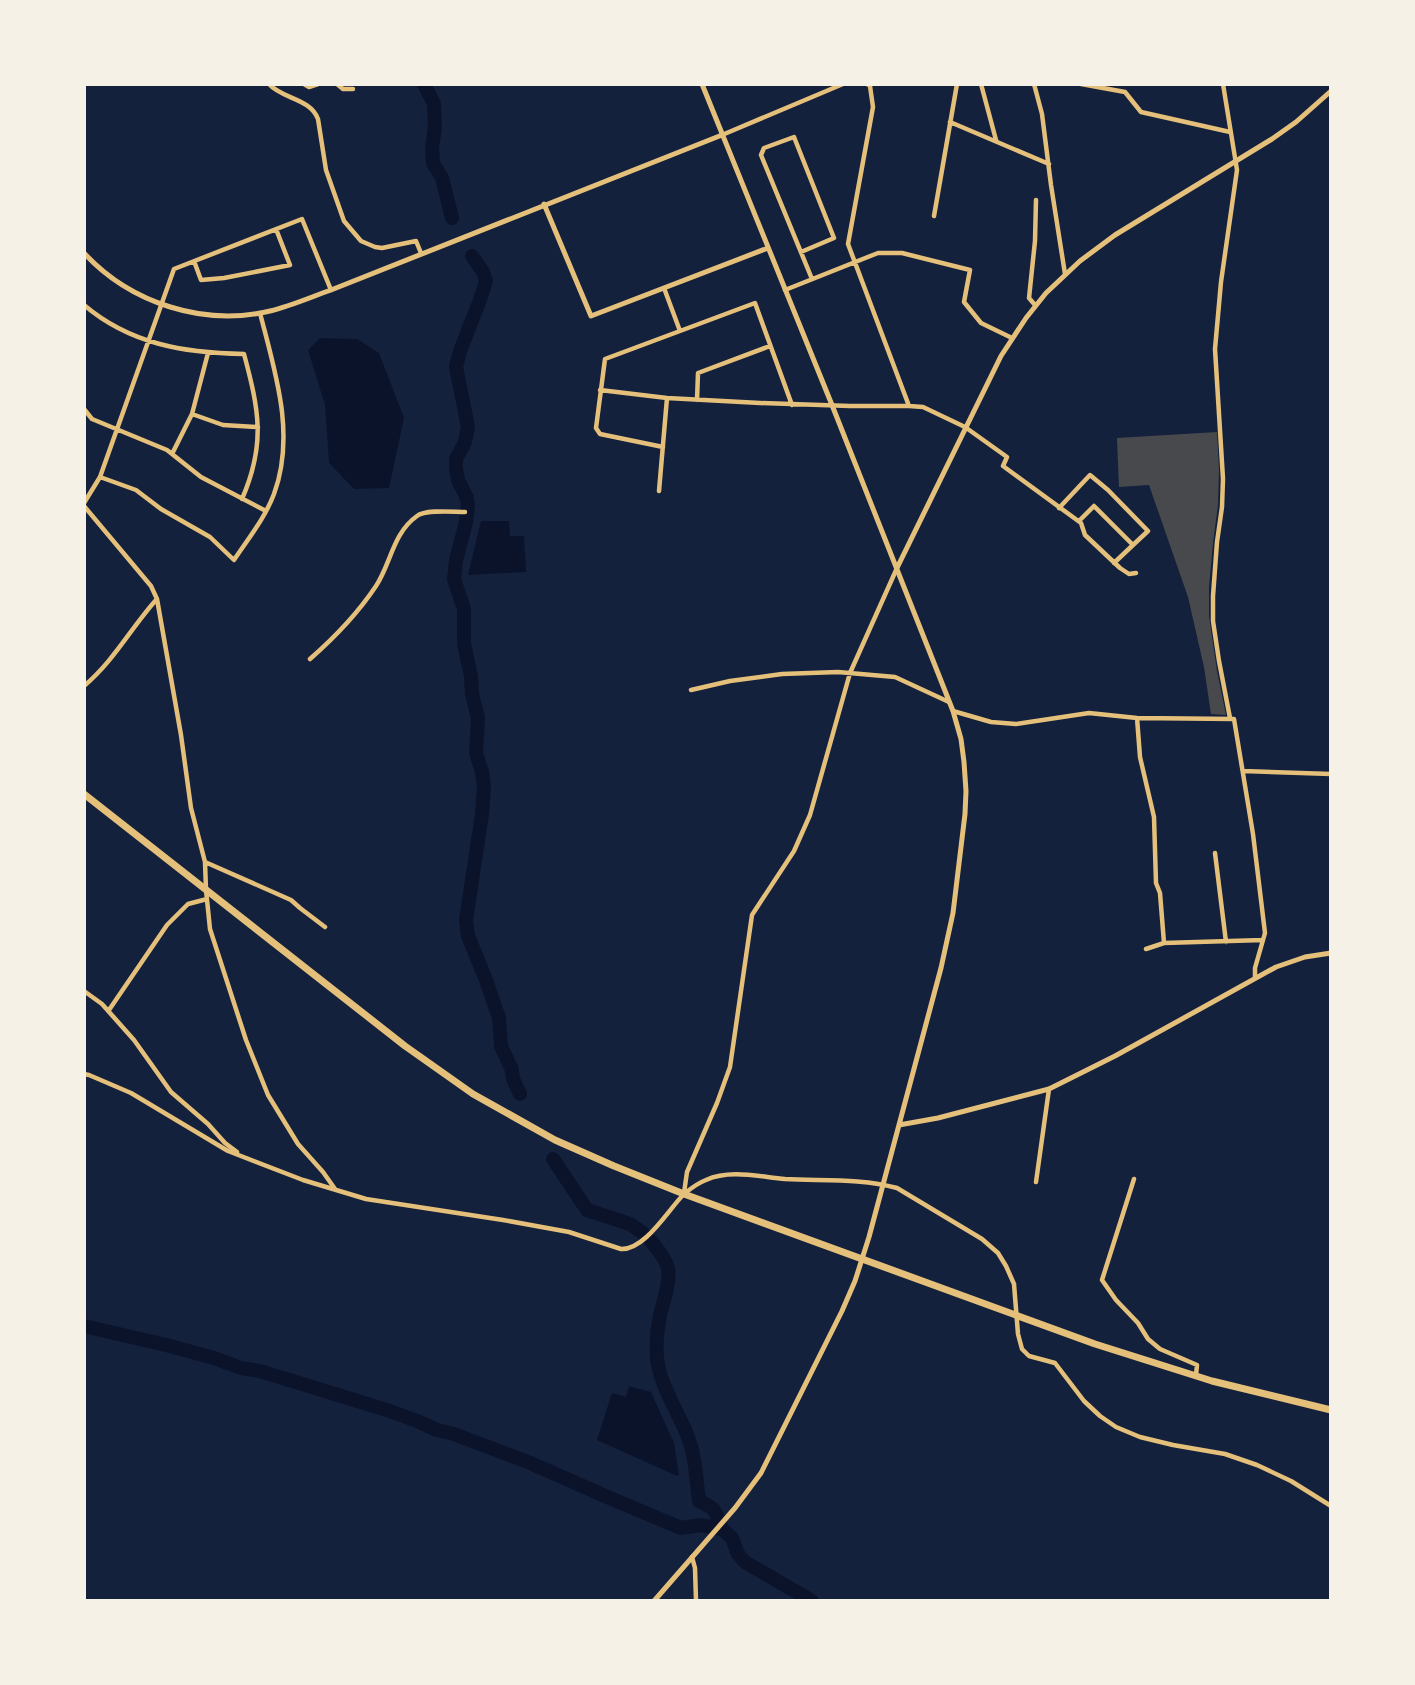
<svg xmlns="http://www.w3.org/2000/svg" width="1415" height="1685" viewBox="0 0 1415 1685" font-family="'Titillium Web',sans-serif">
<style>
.water{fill:#0b132b}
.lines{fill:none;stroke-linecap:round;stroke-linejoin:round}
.river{stroke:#0b132b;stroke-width:14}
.building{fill:#48494c}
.minor{stroke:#e5c07b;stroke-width:4.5}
.tertiary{stroke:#e5c07b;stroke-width:5}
.primary{stroke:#e5c07b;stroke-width:7}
</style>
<rect width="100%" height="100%" fill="#14213d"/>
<!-- water -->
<path class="water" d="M 320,338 L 357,339 L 379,353 L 404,418 L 389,488 L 354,489 L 329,463 L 325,405 L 308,350 Z
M 481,521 L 509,521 L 510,536 L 524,536 L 526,572 L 468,575 Z
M 629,1386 L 651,1392 L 674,1443 L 679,1475 L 677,1476 L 597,1440 L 612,1393 L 626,1397 Z"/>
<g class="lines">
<!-- river -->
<path class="river" d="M 424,84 L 434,104 L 435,127 L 432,148 L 433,163 L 442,178 L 452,218
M 472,256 L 483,272 L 486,281 L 480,300 L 460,351 L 456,367 L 468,427 L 465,442 L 456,459 L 456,468 L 458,480 L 467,498 L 468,505 L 466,522 L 456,560 L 454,579 L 464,609 L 464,644 L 471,676 L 472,694 L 478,718 L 476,753 L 482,772 L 484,788 L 482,814 L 466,920 L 468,936 L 486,980 L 499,1018 L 501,1046 L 512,1070 L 513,1079 L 520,1094
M 553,1159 L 587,1210 L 630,1224 L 643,1233
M 651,1241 C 657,1249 665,1257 668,1268 C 671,1280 663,1303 660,1315 C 657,1329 656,1344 657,1358 C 660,1386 678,1411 688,1437 C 696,1458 696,1479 699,1501 C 716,1508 716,1512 722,1529
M 84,1326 L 166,1345 L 214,1358 L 241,1368 L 260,1371 L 390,1411 L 417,1421 L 437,1430 L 454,1434 L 528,1462 L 605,1496 L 681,1528 L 701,1525 L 722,1529 L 732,1538 L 738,1554 L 745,1562 L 812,1601"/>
</g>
<!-- building -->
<path class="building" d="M 1217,432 L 1219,469 L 1218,505 L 1213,543 L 1209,587 L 1209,616 L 1217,671 L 1226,715 L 1211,714 L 1204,667 L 1188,597 L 1149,485 L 1119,487 L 1117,438 Z"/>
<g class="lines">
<!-- minor -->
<path class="minor" d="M 269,84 C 282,99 310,98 318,119 L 326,170 L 344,221 L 361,241 L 375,247 L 382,248 L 416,241 L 421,253
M 304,84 L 309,87 L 318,84
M 337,84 L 343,89 L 353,89
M 867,84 L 870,86 L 873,107 L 848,244 L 909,406
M 981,84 L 996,140
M 1034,84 L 1042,114 L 1051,185 L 1065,274
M 1081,84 L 1125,92 L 1141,112 L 1230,132
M 1223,84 L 1237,170 L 1221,282 L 1215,349 L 1223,479 L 1222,507 L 1217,542 L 1213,596 L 1213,621 L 1219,661 L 1230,718
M 950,122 L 1049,164
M 722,135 L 843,84
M 934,216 L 957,84
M 801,252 L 834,238 L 794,137 L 764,148 L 761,155 L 812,279
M 194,261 L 201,280 L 224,278 L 290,265 L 276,229
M 664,288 L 680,331
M 785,290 L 878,253 L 902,253 L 970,270 L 964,302 L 981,323 L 1012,338
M 84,305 C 130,344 184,353 244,354 C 259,410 266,444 242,499
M 1035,305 L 1029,298 L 1035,241 L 1036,200
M 600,390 L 667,398 L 760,403 L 850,406 L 909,406 L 923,407 L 965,427 L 1007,457 L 1003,466 L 1081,523 L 1085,535 L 1120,568 L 1129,574 L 1136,573
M 697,400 L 698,373 L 770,346
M 84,409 L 92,419 L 167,450 L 201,477 L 266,511
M 192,414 L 223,425 L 258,427
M 663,447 L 600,434 L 596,428 L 605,359 L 755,303 L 792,405
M 172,454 L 192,414 L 208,353
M 100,477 L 136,490 L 161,509 L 210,537 L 234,560 C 248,539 265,518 274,494 C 296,434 275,372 260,313
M 659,491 L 667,398
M 84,503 L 100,477 L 174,269 L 302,219 L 331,290
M 84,506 L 151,586 L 157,599 L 181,735 L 191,808 L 205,862 L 206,890 L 210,929 L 246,1040 L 268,1095 L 298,1144 L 323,1172 L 335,1189
M 1059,508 L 1090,475 L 1108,490 L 1148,531 L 1133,545
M 1079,521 L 1094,506 L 1133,545 L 1114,563
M 310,659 C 334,638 358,613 376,586 C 391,563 393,533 417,516 C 426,509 453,512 465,512
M 84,686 C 113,662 131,628 156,600
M 691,690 L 730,681 L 782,674 L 838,672 L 895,677 L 949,702
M 953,711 L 991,722 L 1016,724 L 1089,713 L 1137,718 L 1234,719 L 1253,834 L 1265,933 L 1255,968 L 1255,978
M 1137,718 L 1140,757 L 1154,817 L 1156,883 L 1160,893 L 1164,943
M 1243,771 L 1331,774
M 1215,853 L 1226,942
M 205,862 L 291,900 L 300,908 L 325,927
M 1146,949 L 1164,943 L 1263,940
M 84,991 L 102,1004 L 134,1040 L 171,1092 L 208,1124 L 225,1143 L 237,1152
M 109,1010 L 167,925 L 188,904 L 207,899
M 84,1074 L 89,1075 L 131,1093 L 228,1151 L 303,1180 L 366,1199 L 503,1220 L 569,1232 L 621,1249 C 645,1250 668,1210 684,1194 C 690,1189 698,1183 706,1180 C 730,1169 760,1177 785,1179 C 823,1181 861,1178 897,1188 L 982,1239 L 998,1253 L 1006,1266 L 1014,1284 L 1018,1334 L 1022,1349 L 1029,1356 L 1055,1363 L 1084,1401 L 1100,1416 L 1116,1427 L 1140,1437 L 1173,1445 L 1225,1454 L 1257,1465 L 1291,1481 L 1331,1506
M 1134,1179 L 1102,1280 L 1116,1300 L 1138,1323 L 1148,1339 L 1160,1349 L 1197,1365 L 1196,1375
M 1036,1182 L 1049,1089
M 684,1193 L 687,1172 L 717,1103 L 730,1067 L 752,915 L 794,851 L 810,815 L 850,673 L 897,568
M 692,1557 L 695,1568 L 696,1601"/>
<!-- tertiary -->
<path class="tertiary" d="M 544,204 L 591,316 L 768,248
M 84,253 C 130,303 204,327 270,311 C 291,306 311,297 331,290 L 722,135
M 897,568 L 1001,356 L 1026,318 L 1046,293 L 1080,261 L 1115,235 L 1272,139 L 1296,122 L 1331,91
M 899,1125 L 938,1118 L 1049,1089 L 1115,1056 L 1276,967 L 1305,957 L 1331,953
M 654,1601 L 735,1508 L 761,1473 L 842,1311 L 855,1281 L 869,1237 L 941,968 L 953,913 L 965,814 L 966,791 L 964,762 L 961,739 L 953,711 L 832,405 L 702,84"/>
<!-- primary -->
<path class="primary" d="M 84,794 L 405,1046 L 473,1094 L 555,1140 L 614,1166 L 684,1194 L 1095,1344 L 1212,1381 L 1331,1410"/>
</g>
<!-- border -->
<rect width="1415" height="1685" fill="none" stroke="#f6f1e7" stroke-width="172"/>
</svg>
